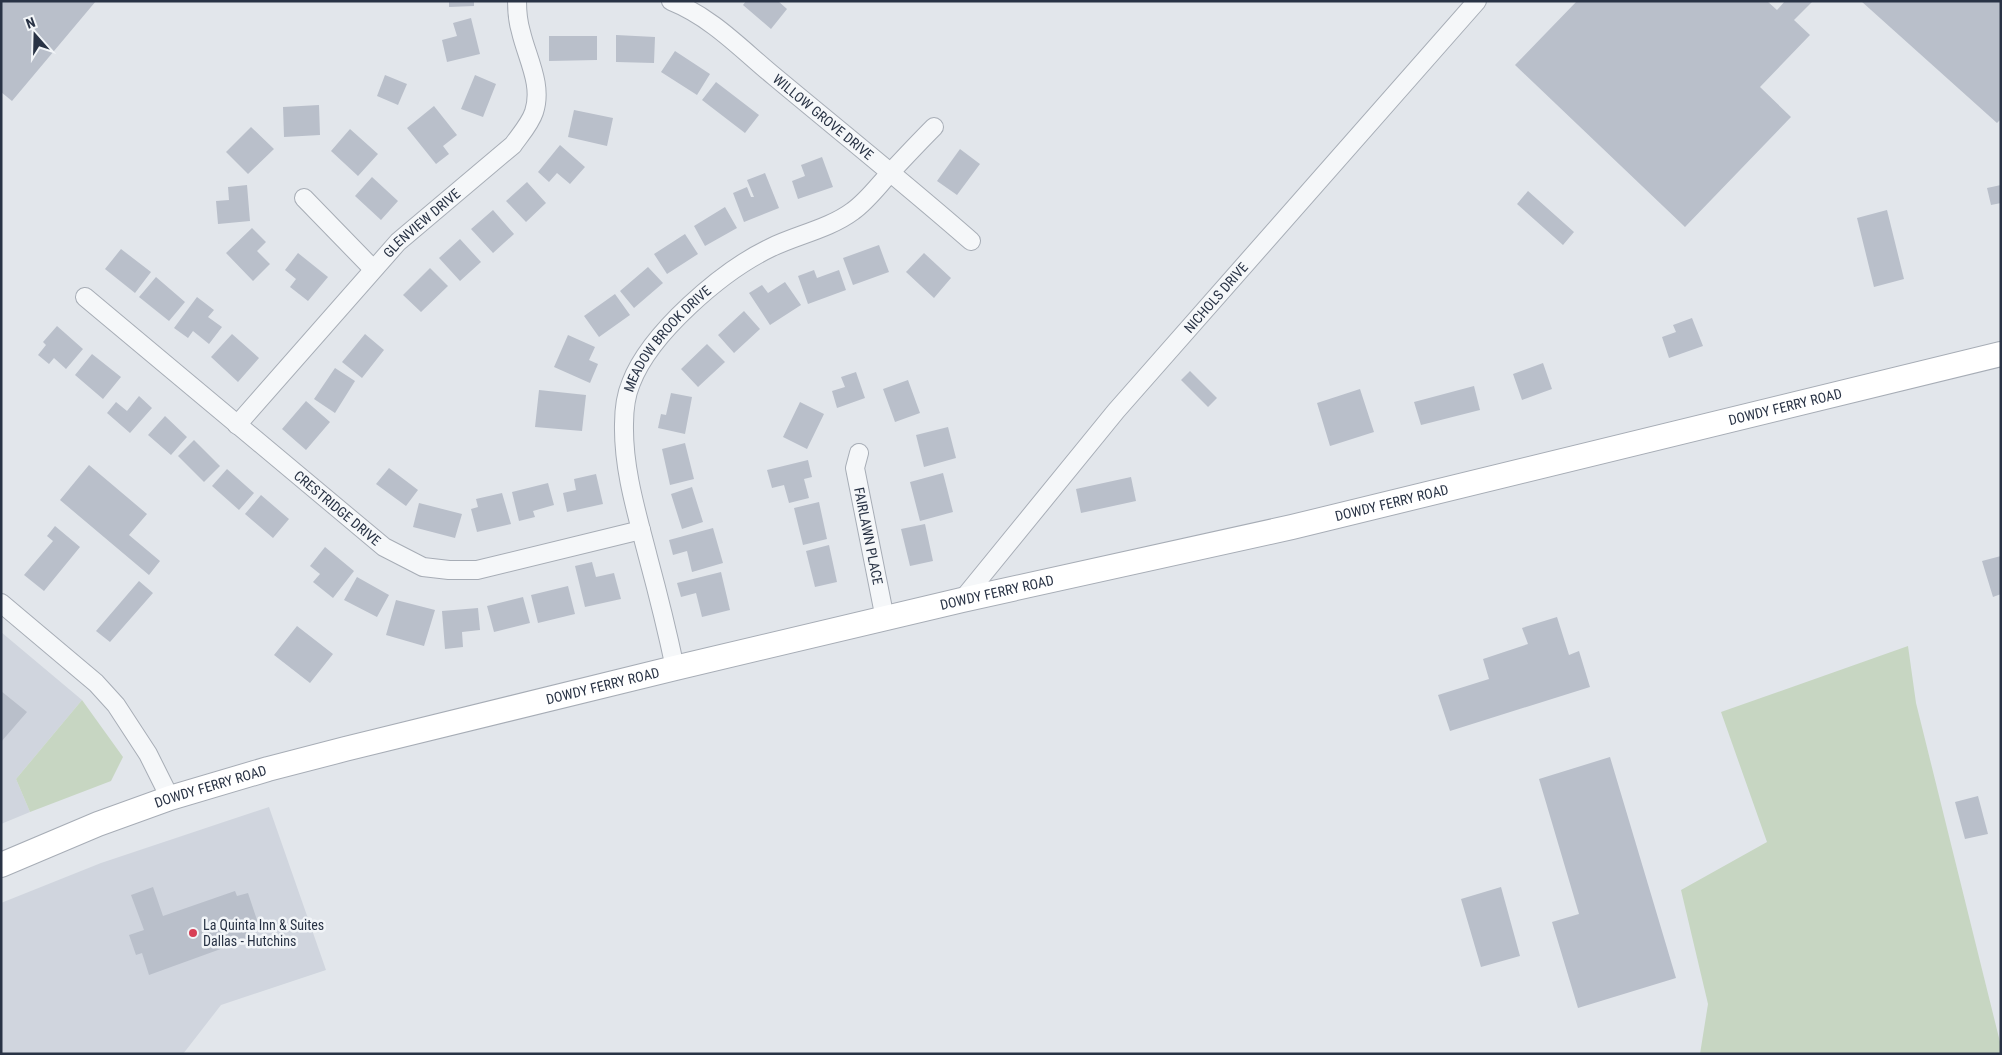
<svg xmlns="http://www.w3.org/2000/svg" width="2002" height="1055" viewBox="0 0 2002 1055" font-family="'Roboto Condensed',sans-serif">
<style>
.built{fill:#d0d5de}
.green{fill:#c7d6c2}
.building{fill:#b9bfca}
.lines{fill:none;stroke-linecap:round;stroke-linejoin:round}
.street-casing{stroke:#a7adb6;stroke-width:20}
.secondary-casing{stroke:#a7adb6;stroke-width:26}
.street{stroke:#f5f7f9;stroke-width:18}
.secondary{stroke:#fff;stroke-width:24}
.poi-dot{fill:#d83f56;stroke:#f2f5f8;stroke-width:2}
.labels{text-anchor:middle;stroke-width:5;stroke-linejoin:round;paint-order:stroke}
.street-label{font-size:14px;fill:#293345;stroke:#f2f5f8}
.poi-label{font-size:14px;fill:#293345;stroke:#f2f5f8;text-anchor:start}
</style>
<rect width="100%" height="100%" fill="#e2e6eb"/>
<!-- built -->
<path class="built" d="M 1,632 L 82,700 L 16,779 L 30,812 L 1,824 Z
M 269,807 L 326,970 L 221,1005 L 183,1054 L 1,1054 L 1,903 L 101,863 Z"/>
<!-- green -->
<path class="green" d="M 1908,646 L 1916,703 L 2001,1046 L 2001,1054 L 1700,1054 L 1708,1004 L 1681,890 L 1767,842 L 1721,712 Z
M 82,700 L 123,757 L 111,781 L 30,812 L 16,779 Z"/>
<!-- building -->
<path class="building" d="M 1,1 L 96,1 L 12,101 L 1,92 Z
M 449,1 L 474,1 L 474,6 L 449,7 Z
M 746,1 L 778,1 L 787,9 L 771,29 L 743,5 Z
M 1577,1 L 1767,1 L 1777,10 L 1785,1 L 1813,1 L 1794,20 L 1810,35 L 1760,87 L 1791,117 L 1685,227 L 1515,65 Z
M 1861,1 L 2001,1 L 2001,119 L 1997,123 Z
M 471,18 L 480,54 L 447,62 L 442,40 L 457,36 L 453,23 Z
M 616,35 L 655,37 L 654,63 L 616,62 Z
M 549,36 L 597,36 L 597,60 L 549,61 Z
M 675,51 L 710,74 L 697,95 L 661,72 Z
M 385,75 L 407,84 L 398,105 L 377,96 Z
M 475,75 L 496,84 L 483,117 L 461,109 Z
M 716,82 L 759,115 L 745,133 L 702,100 Z
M 319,105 L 320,135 L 284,137 L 283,107 Z
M 434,106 L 457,135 L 443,146 L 449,154 L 436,164 L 407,128 Z
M 574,110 L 613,118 L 607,146 L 568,137 Z
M 251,127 L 274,149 L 248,174 L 226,152 Z
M 350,129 L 378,154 L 358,176 L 331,151 Z
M 560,145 L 585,167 L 570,184 L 557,173 L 549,182 L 538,172 Z
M 960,149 L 980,164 L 957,195 L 937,181 Z
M 822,157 L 833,187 L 798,199 L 792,181 L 805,176 L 801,165 Z
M 765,173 L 779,208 L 744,222 L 733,193 L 747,187 L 751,197 L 754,197 L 747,180 Z
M 372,177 L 398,201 L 381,220 L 355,196 Z
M 527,182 L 546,203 L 526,222 L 506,201 Z
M 247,185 L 250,221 L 218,224 L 216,201 L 229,200 L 228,187 Z
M 2001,185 L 2001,203 L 1991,205 L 1987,188 Z
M 1528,191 L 1574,232 L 1563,245 L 1517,204 Z
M 725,207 L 737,228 L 705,246 L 694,226 Z
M 493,210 L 514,234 L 493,253 L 471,229 Z
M 1887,210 L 1904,279 L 1874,287 L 1857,218 Z
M 252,228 L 266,242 L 257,251 L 270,264 L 253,281 L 226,253 Z
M 685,234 L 698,254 L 667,274 L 654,254 Z
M 460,239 L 481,262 L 460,281 L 439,258 Z
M 879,245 L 889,272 L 853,285 L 843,258 Z
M 121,249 L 151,272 L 135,293 L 105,269 Z
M 298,253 L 328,277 L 308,301 L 290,287 L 296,279 L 285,270 Z
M 924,253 L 951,278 L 934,298 L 906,272 Z
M 648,267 L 663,283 L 634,308 L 620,291 Z
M 430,268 L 448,286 L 421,312 L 403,295 Z
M 814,270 L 817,278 L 839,270 L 846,290 L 808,304 L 798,276 Z
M 156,277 L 185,302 L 169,321 L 139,297 Z
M 785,282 L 801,305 L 770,325 L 749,293 L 762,285 L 768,293 Z
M 615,294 L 630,315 L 599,337 L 584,316 Z
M 197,297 L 214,310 L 208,317 L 222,327 L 209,344 L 193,331 L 188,338 L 174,328 Z
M 744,311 L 760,329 L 734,353 L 718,335 Z
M 1692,318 L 1703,346 L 1669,358 L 1662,337 L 1676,332 L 1673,325 Z
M 57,326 L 83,349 L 66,369 L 54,358 L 49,364 L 38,355 L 46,345 L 43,342 Z
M 232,334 L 259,358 L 238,382 L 211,357 Z
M 365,334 L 384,350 L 362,378 L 342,362 Z
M 568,335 L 595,347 L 589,360 L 598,364 L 590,383 L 554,367 Z
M 707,344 L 725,362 L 698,387 L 681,369 Z
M 92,354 L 121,377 L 103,399 L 75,375 Z
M 1543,363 L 1552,389 L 1522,400 L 1513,374 Z
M 335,368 L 355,381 L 335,413 L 314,399 Z
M 1190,371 L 1217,398 L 1208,407 L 1181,380 Z
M 856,372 L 865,398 L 837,408 L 832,391 L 845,387 L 841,377 Z
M 908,380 L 920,413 L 895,422 L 883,389 Z
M 1474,386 L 1480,410 L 1421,425 L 1414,402 Z
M 1360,389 L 1374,432 L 1330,446 L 1317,403 Z
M 539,390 L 586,395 L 582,431 L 535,427 Z
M 671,393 L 692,397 L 685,434 L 658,428 L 661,414 L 666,415 Z
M 139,396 L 152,408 L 130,433 L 107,413 L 116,402 L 127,411 Z
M 306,401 L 330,422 L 306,450 L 282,429 Z
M 800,402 L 824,414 L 807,449 L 783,437 Z
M 165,416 L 187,437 L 171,455 L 148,435 Z
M 948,427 L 956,458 L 924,467 L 916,435 Z
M 194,440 L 220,466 L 204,482 L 178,456 Z
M 685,443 L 694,479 L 670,485 L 662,449 Z
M 808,460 L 812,477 L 804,479 L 809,498 L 789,503 L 784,485 L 772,488 L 767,470 Z
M 89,465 L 147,514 L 129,535 L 160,561 L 149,575 L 60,500 Z
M 389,468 L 418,490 L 406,506 L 376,484 Z
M 227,469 L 254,493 L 239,510 L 212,486 Z
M 943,473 L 953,512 L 920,521 L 910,482 Z
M 596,474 L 603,504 L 567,512 L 563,493 L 576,490 L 574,479 Z
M 1131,477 L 1136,501 L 1081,513 L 1076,489 Z
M 548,483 L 554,505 L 533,511 L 535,517 L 519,521 L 512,492 Z
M 692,487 L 703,522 L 682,529 L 671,494 Z
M 502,493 L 511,524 L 477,532 L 471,509 L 478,507 L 476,499 Z
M 261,495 L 289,519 L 273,538 L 245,514 Z
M 819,502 L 827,539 L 803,545 L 794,508 Z
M 419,503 L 462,514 L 455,538 L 413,527 Z
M 925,524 L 933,561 L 910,566 L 901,529 Z
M 55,526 L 80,547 L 44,591 L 24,575 L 53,541 L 47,536 Z
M 713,528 L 723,563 L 692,572 L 687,551 L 673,555 L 669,540 Z
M 829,545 L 837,582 L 815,587 L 806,551 Z
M 325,547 L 354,571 L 333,598 L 313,582 L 320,574 L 310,566 Z
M 2001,556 L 2001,594 L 1993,597 L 1982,561 Z
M 592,562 L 596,577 L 614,573 L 621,599 L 585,607 L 575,566 Z
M 721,572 L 730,610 L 702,617 L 696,593 L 681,597 L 677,583 Z
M 357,577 L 389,595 L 377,617 L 344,600 Z
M 139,581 L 153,593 L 110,642 L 96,631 Z
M 568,586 L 575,614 L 538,623 L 531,595 Z
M 523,597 L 530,623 L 494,632 L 487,606 Z
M 396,600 L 435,610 L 424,646 L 386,635 Z
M 478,608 L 480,630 L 462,632 L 463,647 L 445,649 L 442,611 Z
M 1557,617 L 1569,655 L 1579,651 L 1590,687 L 1450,731 L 1438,695 L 1489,679 L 1483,659 L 1528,644 L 1522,628 Z
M 297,626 L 333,654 L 310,683 L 274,655 Z
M 1,691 L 27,712 L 1,742 Z
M 1610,757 L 1676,978 L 1578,1008 L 1552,922 L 1579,914 L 1539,779 Z
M 1978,796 L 1988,834 L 1965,839 L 1955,802 Z
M 153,887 L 163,916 L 235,891 L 237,896 L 248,893 L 259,926 L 248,930 L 251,938 L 149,975 L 142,953 L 136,955 L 129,935 L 144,930 L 131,895 Z
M 1501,887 L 1520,956 L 1481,967 L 1461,899 Z"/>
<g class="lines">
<!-- street casing -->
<g class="street-casing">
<g id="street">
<path id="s1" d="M 671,1 C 713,18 742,50 775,77 C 841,132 907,185 971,241"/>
<path d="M 304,198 L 373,269"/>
<path id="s2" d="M 85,297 L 384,547 L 423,567 L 449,570 L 477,570 L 641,530"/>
<path id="s3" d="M 237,425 L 398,242 L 513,145 C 520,135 530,124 534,112 C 543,85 527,58 521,32 C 518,22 517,12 517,1"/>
<path id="s4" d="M 859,453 L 855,468 L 885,619"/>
<path id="s5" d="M 962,600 L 1116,411 L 1477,1"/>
<path d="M 1,603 L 96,683 L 116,705 L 148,754 L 170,798"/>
<path id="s6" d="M 675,668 C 667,630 658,594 648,557 C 637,514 623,469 624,424 C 624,410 626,395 631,383 C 650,333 722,271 770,248 C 796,235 829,229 853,211 C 867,201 878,186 890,173 C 904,158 919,142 934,127"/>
</g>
</g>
<!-- secondary casing -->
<g class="secondary-casing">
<g id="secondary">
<path id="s7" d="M 1,865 L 98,824 L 170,798 L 268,769 L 345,749 L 675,668 L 962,600 L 1292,527 L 2001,354"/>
</g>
</g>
<!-- street -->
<use href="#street" class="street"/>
<!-- secondary -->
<use href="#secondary" class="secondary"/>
</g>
<!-- markers -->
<circle class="poi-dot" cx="193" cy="933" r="5"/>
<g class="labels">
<!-- street labels -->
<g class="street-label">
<text dy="5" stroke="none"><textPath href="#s1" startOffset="192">WILLOW GROVE DRIVE</textPath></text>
<text dy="5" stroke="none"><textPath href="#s3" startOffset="274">GLENVIEW DRIVE</textPath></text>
<text dy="5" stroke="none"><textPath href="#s5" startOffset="395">NICHOLS DRIVE</textPath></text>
<text dy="5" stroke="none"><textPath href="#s6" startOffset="349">MEADOW BROOK DRIVE</textPath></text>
<text dy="5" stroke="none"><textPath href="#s7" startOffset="1844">DOWDY FERRY ROAD</textPath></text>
<text dy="5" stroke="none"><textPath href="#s7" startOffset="1439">DOWDY FERRY ROAD</textPath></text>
<text dy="5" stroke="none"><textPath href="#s2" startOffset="329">CRESTRIDGE DRIVE</textPath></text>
<text dy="5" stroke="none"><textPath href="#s4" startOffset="85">FAIRLAWN PLACE</textPath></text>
<text dy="5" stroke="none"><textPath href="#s7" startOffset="1034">DOWDY FERRY ROAD</textPath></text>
<text dy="5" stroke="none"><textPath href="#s7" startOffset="629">DOWDY FERRY ROAD</textPath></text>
<text dy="5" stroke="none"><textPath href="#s7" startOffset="224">DOWDY FERRY ROAD</textPath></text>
</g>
<!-- poi labels -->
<g class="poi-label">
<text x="203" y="930">La Quinta Inn &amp; Suites<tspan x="203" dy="16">Dallas - Hutchins</tspan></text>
</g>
</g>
<!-- border -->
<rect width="2002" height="1055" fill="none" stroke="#293345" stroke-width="5"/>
<!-- north arrow -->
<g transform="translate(35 35) rotate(340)" stroke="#f2f5f8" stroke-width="4" paint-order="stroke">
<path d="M0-4L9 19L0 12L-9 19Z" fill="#293345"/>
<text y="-8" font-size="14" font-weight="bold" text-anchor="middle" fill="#293345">N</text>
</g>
</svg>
